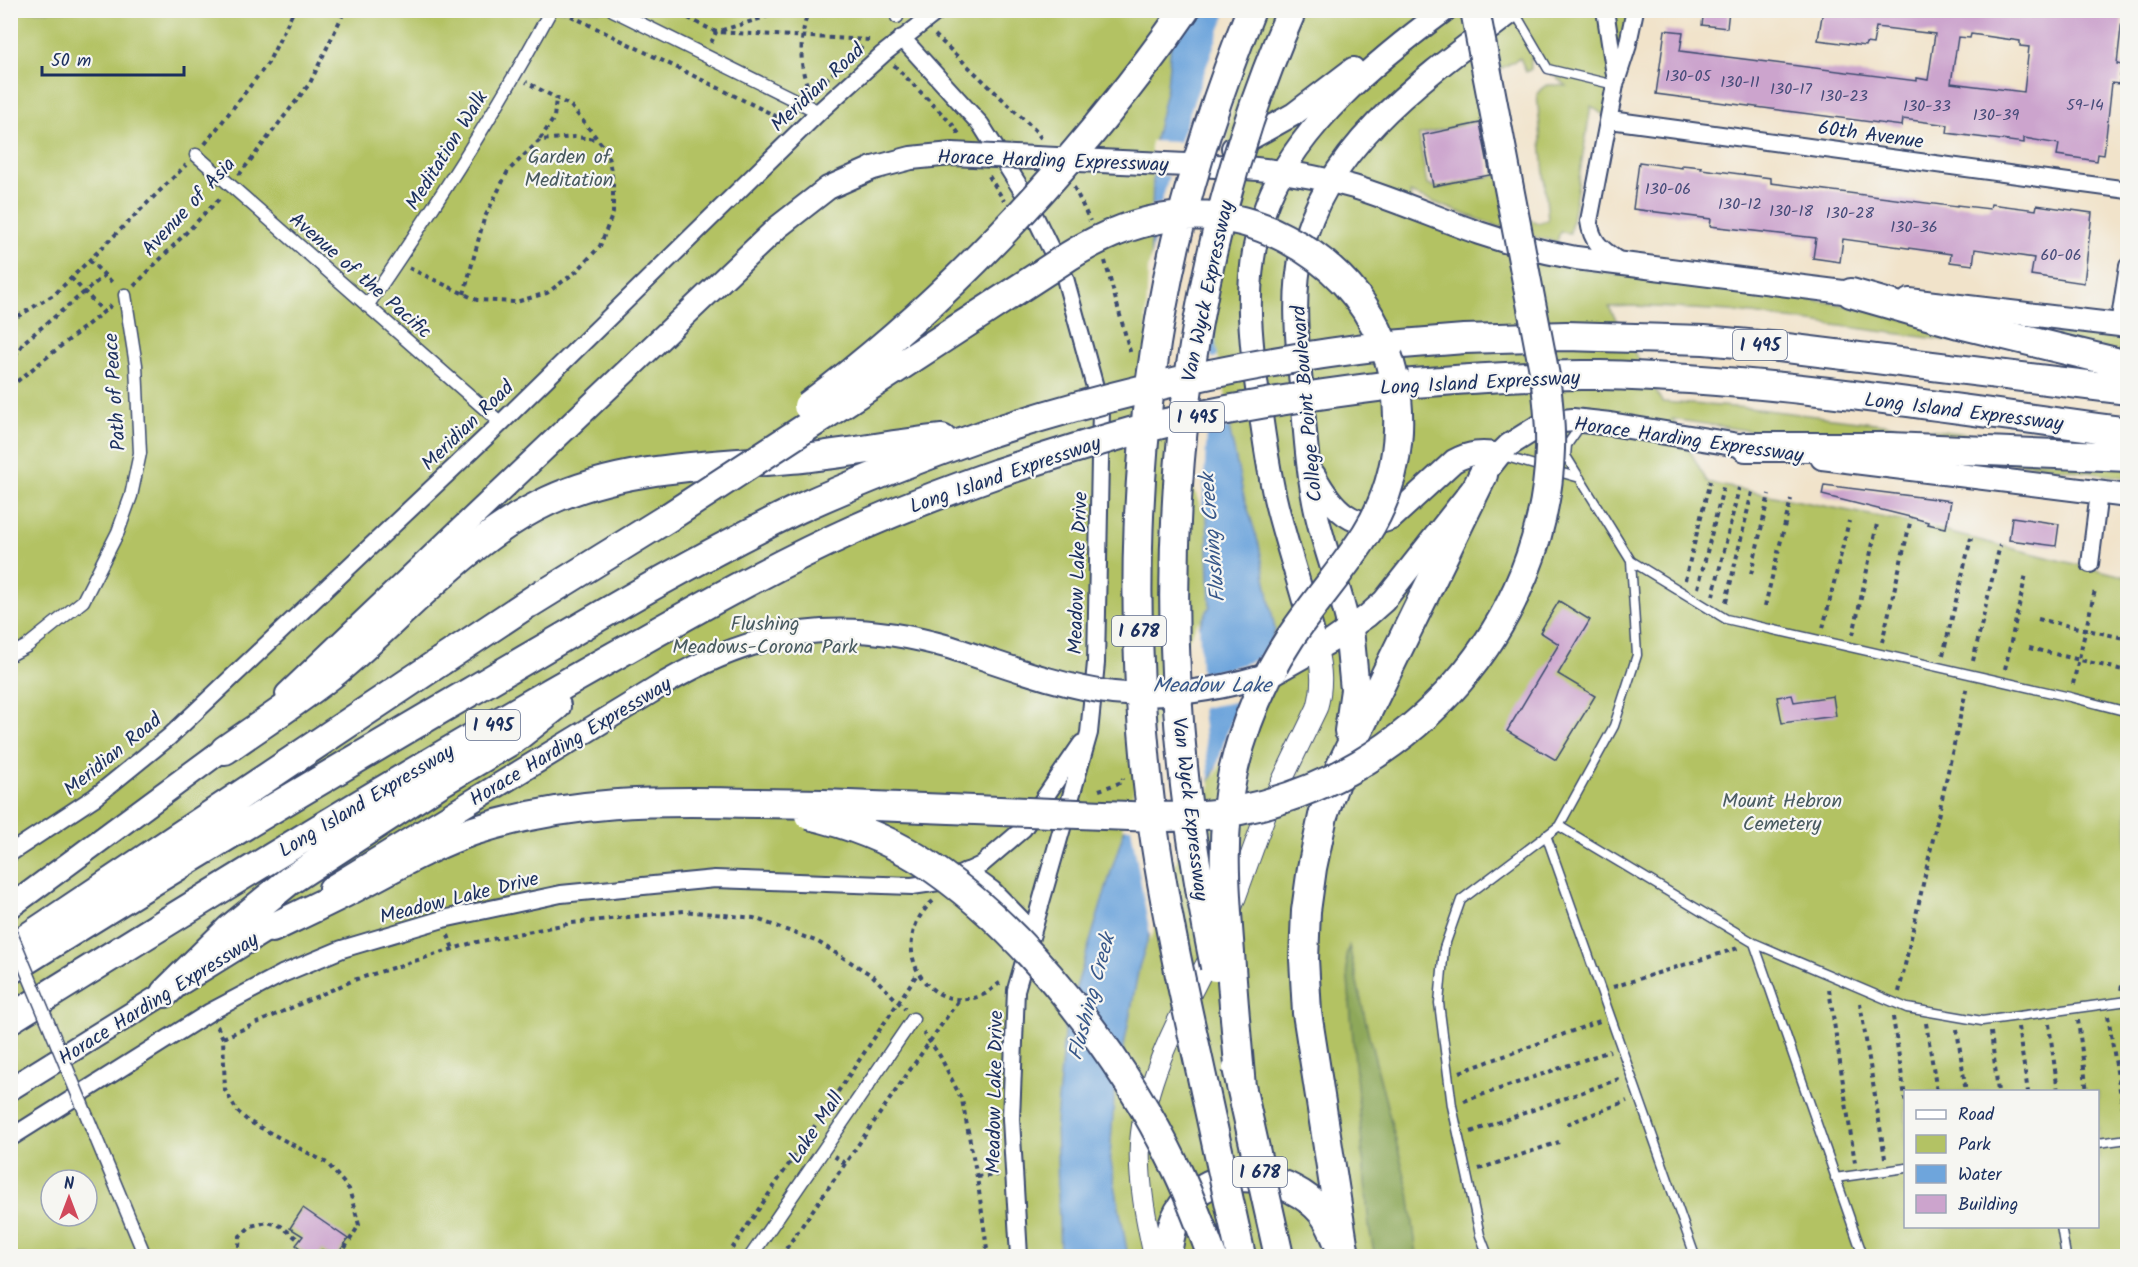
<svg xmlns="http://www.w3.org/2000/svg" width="2138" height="1267" viewBox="0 0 2138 1267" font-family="Kalam,sans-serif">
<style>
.green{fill:#b3c264;stroke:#677861;stroke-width:1.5;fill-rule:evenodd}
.forest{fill:#8ea85a;stroke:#546c5c;stroke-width:1.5}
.water{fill:#6ea5dc;stroke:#446a9d;stroke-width:1.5}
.pier{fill:#f1e3ca}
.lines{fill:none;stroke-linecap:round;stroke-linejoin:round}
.stream{stroke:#6ea5dc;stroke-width:6}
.building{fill:#cca4cd;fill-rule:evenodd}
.service-casing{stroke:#3b4a6e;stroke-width:11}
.pedestrian-casing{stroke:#3b4a6e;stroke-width:15}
.minor-casing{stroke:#3b4a6e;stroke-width:20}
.tertiary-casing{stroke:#3b4a6e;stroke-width:22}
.secondary-casing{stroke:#3b4a6e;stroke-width:26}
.motorway-casing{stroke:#3b4a6e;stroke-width:32}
.path{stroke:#3b4a6e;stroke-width:4;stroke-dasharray:4.5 4.5;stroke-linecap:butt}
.service{stroke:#fff;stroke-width:8}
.pedestrian{stroke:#fff;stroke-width:12}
.minor{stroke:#fff;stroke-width:16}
.tertiary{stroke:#fff;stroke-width:20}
.secondary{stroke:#fff;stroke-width:22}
.motorway{stroke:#fff;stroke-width:28}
.pedestrian-bridge-casing{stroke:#3b4a6e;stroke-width:15;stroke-linecap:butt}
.secondary-bridge-casing{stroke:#3b4a6e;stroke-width:26;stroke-linecap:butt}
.motorway-bridge-casing{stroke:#3b4a6e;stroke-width:32;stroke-linecap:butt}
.pedestrian-bridge{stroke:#fff;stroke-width:12}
.secondary-bridge{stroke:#fff;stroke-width:22}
.motorway-bridge{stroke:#fff;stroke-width:28}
.labels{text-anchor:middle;stroke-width:4.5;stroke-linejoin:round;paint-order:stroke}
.number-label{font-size:16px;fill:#474c7a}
.shield{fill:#f6f6f2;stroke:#5d6b8a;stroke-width:1.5}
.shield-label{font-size:18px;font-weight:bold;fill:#1b2f5e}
.street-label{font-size:20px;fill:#1b2f5e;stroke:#f6f6f2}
.park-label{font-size:20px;fill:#495b60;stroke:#f6f6f2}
.water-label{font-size:21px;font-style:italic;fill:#38588a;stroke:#f6f6f2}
</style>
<rect width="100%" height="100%" fill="#f6f6f2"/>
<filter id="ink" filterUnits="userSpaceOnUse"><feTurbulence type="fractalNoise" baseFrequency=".0167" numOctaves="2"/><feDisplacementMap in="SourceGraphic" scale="12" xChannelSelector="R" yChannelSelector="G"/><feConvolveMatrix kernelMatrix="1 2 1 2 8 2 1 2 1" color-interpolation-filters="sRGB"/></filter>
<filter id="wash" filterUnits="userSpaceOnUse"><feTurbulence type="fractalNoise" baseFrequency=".008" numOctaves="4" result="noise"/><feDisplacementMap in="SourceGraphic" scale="24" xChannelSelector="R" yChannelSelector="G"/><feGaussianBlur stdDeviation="1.35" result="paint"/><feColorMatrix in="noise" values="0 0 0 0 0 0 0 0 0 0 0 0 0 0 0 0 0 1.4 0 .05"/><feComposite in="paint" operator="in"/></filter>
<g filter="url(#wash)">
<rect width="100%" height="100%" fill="#f1e3ca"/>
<!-- green -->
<path class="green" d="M 10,11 L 1634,11 L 1610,120 L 1591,106 L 1570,233 L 1560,232 L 1557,242 C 1506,233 1458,211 1410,193 L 1413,218 L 1589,270 L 1835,303 L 1967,334 L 1983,342 L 1974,344 L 1730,311 L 1635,306 L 1609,307 L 1662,402 L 1749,408 L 1967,434 L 1974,438 L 1751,431 L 1672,419 L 1708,483 L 1910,523 L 2127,577 L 2127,1256 L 11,1256 ZM 1531,57 L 1567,86 C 1553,86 1547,80 1537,94 L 1548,220 L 1538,223 L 1507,210 L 1499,174 L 1439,188 L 1427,185 L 1419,135 L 1491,118 L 1482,82 L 1502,68 L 1520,58 L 1526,72 L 1531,69 ZM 1906,1092 L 2098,1092 L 2098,1226 L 1906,1226 ZM 51,1180 L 87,1180 L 87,1216 L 51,1216 Z
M 2056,330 L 2127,340 L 2127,354 L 2057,337 Z
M 1986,458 L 2127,464 L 2127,478 Z"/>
<!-- forest -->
<path class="forest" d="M 1349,946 L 1369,1036 L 1409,1192 L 1417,1256 L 1375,1256 L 1369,1228 L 1346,956 Z"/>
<!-- water -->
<path class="water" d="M 1174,11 L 1246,11 L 1203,259 L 1214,356 L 1243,493 L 1259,545 L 1275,630 L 1238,724 L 1180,840 L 1139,967 L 1114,1098 L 1110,1157 L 1128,1256 L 1060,1256 L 1056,1122 L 1065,1025 L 1113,865 L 1177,667 L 1210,606 L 1207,518 L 1156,374 L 1149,318 L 1154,144 L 1167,87 Z"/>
<!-- pier -->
<path class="pier" d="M 1227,10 L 1249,11 L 1206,260 L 1217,355 L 1232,427 L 1207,432 L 1202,511 L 1153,374 L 1146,318 L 1148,270 L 1156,230 L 1150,230 L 1150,206 L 1161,204 L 1169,176 L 1151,174 L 1151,141 L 1179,142 Z
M 1199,620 L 1201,674 L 1231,668 L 1258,659 L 1278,630 L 1241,725 L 1213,780 L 1226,735 L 1240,701 L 1202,708 L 1210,786 L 1183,841 L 1151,940 L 1131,828 L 1122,828 L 1174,666 Z"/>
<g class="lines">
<!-- stream -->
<path class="stream" d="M 1211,323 L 1214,355"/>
</g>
<g id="blocks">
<!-- building -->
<path class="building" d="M 1704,10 L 1729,10 L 1727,28 L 1702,25 Z
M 1823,10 L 2123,10 L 2117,64 L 2122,65 L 2119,84 L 2112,83 L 2104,155 L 2098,154 L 2097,161 L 2057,155 L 2059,144 L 2024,138 L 2024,143 L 1947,133 L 1948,125 L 1903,119 L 1902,126 L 1656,94 L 1665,30 L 1683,32 L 1680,51 L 1917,81 L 1917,78 L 1928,80 L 1935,34 L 1876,27 L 1873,44 L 1866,43 L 1865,46 L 1818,40 ZM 1971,34 L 2020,41 L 2020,46 L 2029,47 L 2024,92 L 1951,83 L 1958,37 L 1970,38 Z
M 1480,123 L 1490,175 L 1433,186 L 1423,135 Z
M 1639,162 L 1682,168 L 1682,165 L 1702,167 L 1701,169 L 1771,178 L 1771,183 L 1957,207 L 1957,205 L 1990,209 L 1991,204 L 2036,210 L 2037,205 L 2092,213 L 2084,283 L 2031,275 L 2034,258 L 1975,249 L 1973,265 L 1950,262 L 1951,254 L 1843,239 L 1840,262 L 1813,258 L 1816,238 L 1710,226 L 1711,219 L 1633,209 Z
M 1824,485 L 1951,501 L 1946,528 L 1927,524 L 1928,522 L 1910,517 L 1822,495 Z
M 2012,517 L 2059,524 L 2056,546 L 2009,540 Z
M 1559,601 L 1590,620 L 1558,674 L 1595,696 L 1556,760 L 1507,731 L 1559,644 L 1540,632 Z
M 1792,695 L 1794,702 L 1833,696 L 1836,716 L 1782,723 L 1777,697 Z
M 303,1208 L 348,1239 L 336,1257 L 332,1257 L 322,1250 L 317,1257 L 312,1257 L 296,1245 L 303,1236 L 290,1228 Z"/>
</g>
</g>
<g filter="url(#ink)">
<use href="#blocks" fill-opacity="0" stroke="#3b4a6e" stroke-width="1.5"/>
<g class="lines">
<!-- service casing -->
<g class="service-casing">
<path id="service" d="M 1514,11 L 1548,69 L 1615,85
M 1503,456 L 1580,478
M 1631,561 L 1726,619 L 2070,697 L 2128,712
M 1559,826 L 1754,943 L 1907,1008 L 1982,1021 L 2128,1001
M 1546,835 L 1695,1256
M 1754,943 L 1863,1256
M 2098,1143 L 2128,1139
M 1835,1178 L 1906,1168
M 2061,1226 L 2066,1256
M 1488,1256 L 1480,1235 L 1452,1106 L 1439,1003 L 1444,948 L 1461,900 L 1559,826 L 1614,726 L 1637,655 L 1631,561 L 1566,456 L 1567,445 L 1581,425"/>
</g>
<!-- pedestrian casing -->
<g class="pedestrian-casing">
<path id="pedestrian" d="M 613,10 L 819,112
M 896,10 L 897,17
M 196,155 L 501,423
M 367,306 C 433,210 496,113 551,10
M 10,655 L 27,646 L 83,601 L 118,532 L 131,496 L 140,453 L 136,365 L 125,295
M 751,1256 L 913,1019"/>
</g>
<!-- minor casing -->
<g class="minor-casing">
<path id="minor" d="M 1605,10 L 1615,75
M 902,38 L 981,125 L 1023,192 L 1065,278 L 1101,409 L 1096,663 L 1089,733 L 1016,990 L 1011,1119 L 1019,1256
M 1610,120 L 2128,190
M 1622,263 C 1604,250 1592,245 1589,221 L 1615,85 L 1627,48 L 1635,10
M 2119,325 L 2128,266
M 2090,564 L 2099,493
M 10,853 L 95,797 L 169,737 L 501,423 L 819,112 L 883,54 L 939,10
M 967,871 L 993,890 L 1033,931
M 10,1138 L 210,1012 L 282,974 L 342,949 L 443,919 L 561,894 L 715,879 L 912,886 L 946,881 L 981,865 L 1023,829 L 1082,743"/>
</g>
<!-- tertiary casing -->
<g class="tertiary-casing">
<path id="tertiary" d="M 1230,913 L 1265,816 L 1317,708 C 1323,687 1322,670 1317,649
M 1154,1256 C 1146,1220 1138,1181 1140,1143 C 1145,1074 1184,1009 1214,948"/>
</g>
<!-- secondary casing -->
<g class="secondary-casing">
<path id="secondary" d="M 1233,148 L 1294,114 L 1353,69
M 1186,165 C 1243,166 1299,171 1354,187 C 1396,200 1437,218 1479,233 C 1511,244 1543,252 1576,258 L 1867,295
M 1909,300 L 2128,326
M 1822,458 L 2128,496
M 1314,475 C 1331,506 1354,535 1392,518 L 1454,461 C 1469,453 1482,451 1499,455
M 1349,629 C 1341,590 1326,554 1317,516 C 1307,473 1305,428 1301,385 C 1297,340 1292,294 1302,250 C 1326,143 1432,72 1514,10
M 1317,649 C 1306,604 1291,559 1279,514 C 1270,482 1266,449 1261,416 C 1250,344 1240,271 1268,201 C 1299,124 1380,58 1445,10
M 1276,672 L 1333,640 L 1367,616 L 1384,601 L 1499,455 L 1509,445 L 1536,428 L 1553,422 L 1573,420 L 1610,424 L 1763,449
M 287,694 L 778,227 L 828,188 L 873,168
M 330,888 L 667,682 C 762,627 844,617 949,647
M 10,907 L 236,740
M 10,1089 L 286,918"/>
</g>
<!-- motorway casing -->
<g class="motorway-casing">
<path id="motorway" d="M 1166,37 L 1185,10
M 1851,293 L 1959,324 L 2128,365
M 1390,345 L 1464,339 L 1566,336 L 1704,340 L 1770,346 L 2128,390
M 1401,384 C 1467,379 1534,374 1600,375 C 1776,379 1953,409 2128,432
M 1746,447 L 1890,447 L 2128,457
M 1349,731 L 1355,690 L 1349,629
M 225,750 C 262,724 301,699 336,671 C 406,613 465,540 548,501 C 627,464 718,466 802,458 C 849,453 895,444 942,439
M 272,928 C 299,915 327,902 354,888 C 393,868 431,845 473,831 C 568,800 659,800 757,803
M 21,942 L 441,661
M 10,970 C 162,874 316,782 470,692 C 578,629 686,563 798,509 C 859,481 922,457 986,434
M 165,993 L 230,929 L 289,881 L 438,784 L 514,739 L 556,706
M 10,1019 C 192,906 374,793 560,687 C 657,632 753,575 855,529 C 902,508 950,490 998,473
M 1167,1256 C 1169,1238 1173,1215 1187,1201 C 1223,1162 1290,1175 1322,1212 C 1329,1220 1333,1231 1337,1240
M 1345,1256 L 1307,1013 L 1304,959 L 1306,911 L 1312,868 L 1323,816 L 1340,768 L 1483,475"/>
</g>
<!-- path -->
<path class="path" d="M 672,10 L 716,32 L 870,40 L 871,42
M 809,10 C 800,33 798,67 809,89
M 563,12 L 786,121
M 935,35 L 1035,130 L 1041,138
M 711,43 L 716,32 L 772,15 L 781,10
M 894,65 L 952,124 L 959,134
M 812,92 L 864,45
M 540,139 L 554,118 L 556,98
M 205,144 L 268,63 L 294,10
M 239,175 L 310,83 L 345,10
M 989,176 L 1004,201
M 1074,187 L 1090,221
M 89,260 L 115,285
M 1105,261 L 1131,355
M 409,268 L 477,300 L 516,302 L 547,293 L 577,271 L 600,246 L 613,213 L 613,181 L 607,151 L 571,106 L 526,82
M 71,278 L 104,312
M 134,286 L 221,197
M 464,294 L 484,219 L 508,171 L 540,140 L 574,137 L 597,139
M 10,321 L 55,294 L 186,165
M 10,363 L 24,342 L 105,275
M 10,387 L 112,305
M 1751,574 L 1769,494
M 1685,580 L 1710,481
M 1698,588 L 1724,484
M 1713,596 L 1739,488
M 1726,602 L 1752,492
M 1765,606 L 1791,499
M 2038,619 L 2128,639
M 1823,628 L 1849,521
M 1853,635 L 1877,524
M 1882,642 L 1910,523
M 2029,648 L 2127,671
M 1943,655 L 1971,538
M 1973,661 L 2000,545
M 2005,669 L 2026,574
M 2073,684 L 2095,590
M 1099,790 L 1122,782 L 1123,778
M 933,901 C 884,944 927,1020 985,994 C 990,991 995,986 1000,983
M 448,935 L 453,949
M 1613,987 L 1738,948
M 1829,989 L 1855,1163
M 2121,990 L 2128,961
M 1899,992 L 1967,686
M 1860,1003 L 1885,1158
M 2108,1016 L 2126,1127
M 1893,1017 L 1906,1104
M 2078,1020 L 2087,1092
M 1926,1023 L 1937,1092
M 2049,1024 L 2058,1092
M 217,1026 L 223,1038 L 225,1090 L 237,1111 L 248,1121 L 327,1163 L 349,1189 L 359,1225 L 340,1256
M 2018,1027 L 2028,1092
M 1957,1029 L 1966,1092
M 923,1032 L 940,1056 L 962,1100 L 977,1177 L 988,1256
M 1991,1032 L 1998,1092
M 223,1038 L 354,980 L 472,943 L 572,923 L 684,911 L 754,918 L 818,942 L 873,976 L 905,1009
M 1460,1072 L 1600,1021
M 1464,1101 L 1610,1051
M 1567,1124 L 1627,1101
M 1471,1132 L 1619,1079
M 834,1156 L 846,1164
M 1479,1169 L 1559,1142
M 977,1177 L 998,1175
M 319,1254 L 323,1256
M 238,1256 L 240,1236 L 251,1226 L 267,1222 L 281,1226 L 300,1241
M 727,1256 L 918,973
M 781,1256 L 960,998"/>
<!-- service -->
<use href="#service" class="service"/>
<!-- pedestrian -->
<use href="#pedestrian" class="pedestrian"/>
<!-- minor -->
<use href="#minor" class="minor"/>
<!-- tertiary -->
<use href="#tertiary" class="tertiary"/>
<!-- secondary -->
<use href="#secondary" class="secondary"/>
<!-- motorway -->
<use href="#motorway" class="motorway"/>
<!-- pedestrian-bridge casing -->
<g class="pedestrian-bridge-casing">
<path id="pedestrian-bridge" d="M 10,931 L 145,1256"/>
</g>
<!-- secondary-bridge casing -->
<g class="secondary-bridge-casing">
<path id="secondary-bridge" d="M 873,168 L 911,158 L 952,154 L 1186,165
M 949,647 C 1002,664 1057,686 1113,693 C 1168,699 1223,689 1276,672"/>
</g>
<!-- motorway-bridge casing -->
<g class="motorway-bridge-casing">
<path id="motorway-bridge" d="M 808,406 C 947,302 1064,176 1166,37
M 986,434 C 1118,391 1252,361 1390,345
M 998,473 C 1043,458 1088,444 1134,431 C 1221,408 1311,395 1401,384
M 530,603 L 669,517 L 1069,256 C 1136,214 1212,199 1285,238 C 1329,261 1364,296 1383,343 C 1408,405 1402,477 1366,534 C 1343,570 1314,602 1290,638 C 1263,679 1244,724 1233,772 C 1220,832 1225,892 1230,953 C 1233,998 1237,1042 1241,1087
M 441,661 L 545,592
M 757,803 L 823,804 L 1154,817 C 1183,817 1212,816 1240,810 C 1411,776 1545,625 1550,449 C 1551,425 1548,400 1545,376 L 1475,10
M 809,815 C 848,824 885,838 919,859 C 1024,926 1122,1056 1176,1168 C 1190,1196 1201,1227 1212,1256
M 1215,967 C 1205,918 1196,868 1189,818 C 1153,546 1181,263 1292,10
M 1237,1068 L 1279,1256
M 1241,1256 C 1223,1175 1205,1094 1188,1013 C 1174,949 1161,884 1152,819 C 1128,628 1132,429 1176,241 C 1195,162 1221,85 1251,10"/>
</g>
<!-- pedestrian-bridge -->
<use href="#pedestrian-bridge" class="pedestrian-bridge"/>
<!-- secondary-bridge -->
<use href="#secondary-bridge" class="secondary-bridge"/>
<!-- motorway-bridge -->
<use href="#motorway-bridge" class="motorway-bridge"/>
</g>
</g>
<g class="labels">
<!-- number labels -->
<g class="number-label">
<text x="1688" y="81">130-05</text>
<text x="1740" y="87">130-11</text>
<text x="1791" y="94">130-17</text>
<text x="1844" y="101">130-23</text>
<text x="2085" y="110">59-14</text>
<text x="1927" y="111">130-33</text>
<text x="1996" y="120">130-39</text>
<text x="1668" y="194">130-06</text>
<text x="1740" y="209">130-12</text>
<text x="1791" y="216">130-18</text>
<text x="1850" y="218">130-28</text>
<text x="1914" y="232">130-36</text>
<text x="2061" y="260">60-06</text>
</g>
<!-- shield labels -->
<g class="shield">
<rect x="1733" y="330" width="54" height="30" rx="4.5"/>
<rect x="1170" y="402" width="54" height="30" rx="4.5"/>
<rect x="1112" y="616" width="54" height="30" rx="4.5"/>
<rect x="466" y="710" width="54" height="30" rx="4.5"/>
<rect x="1233" y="1157" width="54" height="30" rx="4.5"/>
</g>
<g class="shield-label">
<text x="1760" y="351">I 495</text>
<text x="1197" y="423">I 495</text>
<text x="1139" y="637">I 678</text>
<text x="493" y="731">I 495</text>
<text x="1260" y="1178">I 678</text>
</g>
<!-- street labels -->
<g class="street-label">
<text transform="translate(817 87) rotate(-43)" y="7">Meridian Road</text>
<text transform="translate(1871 134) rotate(8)" y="7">60th Avenue</text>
<text transform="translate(446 150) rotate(-58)" y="7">Meditation Walk</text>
<text transform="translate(1053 160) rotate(2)" y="7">Horace Harding Expressway</text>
<text transform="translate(188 206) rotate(-47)" y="7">Avenue of Asia</text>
<text transform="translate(361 275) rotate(41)" y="7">Avenue of the Pacific</text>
<text transform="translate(1207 291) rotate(-78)" y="7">Van Wyck Expressway</text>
<text transform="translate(1480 382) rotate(-3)" y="7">Long Island Expressway</text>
<text transform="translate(114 392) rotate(-94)" y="7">Path of Peace</text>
<text transform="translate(1306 404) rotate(-95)" y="7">College Point Boulevard</text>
<text transform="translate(1964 411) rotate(7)" y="7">Long Island Expressway</text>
<text transform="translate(467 425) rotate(-44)" y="7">Meridian Road</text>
<text transform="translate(1689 439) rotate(8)" y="7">Horace Harding Expressway</text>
<text transform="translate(1005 474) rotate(-19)" y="7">Long Island Expressway</text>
<text transform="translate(1077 573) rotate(-88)" y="7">Meadow Lake Drive</text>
<text transform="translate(570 741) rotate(-31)" y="7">Horace Harding Expressway</text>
<text transform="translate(112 754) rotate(-39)" y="7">Meridian Road</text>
<text transform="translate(366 800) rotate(-31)" y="7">Long Island Expressway</text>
<text transform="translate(1191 809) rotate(83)" y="7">Van Wyck Expressway</text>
<text transform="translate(459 897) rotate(-14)" y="7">Meadow Lake Drive</text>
<text transform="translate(158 998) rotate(-32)" y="7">Horace Harding Expressway</text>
<text transform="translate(994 1092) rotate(-89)" y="7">Meadow Lake Drive</text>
<text transform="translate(815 1127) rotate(-56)" y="7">Lake Mall</text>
</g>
<!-- park labels -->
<g class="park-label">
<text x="569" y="163">Garden of<tspan x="569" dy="23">Meditation</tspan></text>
<text x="765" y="630">Flushing<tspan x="765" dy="23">Meadows-Corona Park</tspan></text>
<text x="1782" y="807">Mount Hebron<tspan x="1782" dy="23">Cemetery</tspan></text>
</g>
<!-- water labels -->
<g class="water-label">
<text transform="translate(1212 538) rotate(-95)" y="7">Flushing Creek</text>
<text x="1212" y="692">Meadow Lake</text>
<text transform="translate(1091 997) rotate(-75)" y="7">Flushing Creek</text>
</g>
</g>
<!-- margin -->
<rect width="2138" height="1267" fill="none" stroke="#f6f6f2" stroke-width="36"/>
<!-- legend -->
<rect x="1904" y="1090" width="195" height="138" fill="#f6f6f2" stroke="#9ea6b7" stroke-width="1.5"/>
<rect x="1916" y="1110" width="30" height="9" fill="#ffffff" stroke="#9ea6b7" stroke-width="1.5"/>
<text x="1958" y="1120" font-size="18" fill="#1b2f5e">Road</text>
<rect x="1916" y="1135" width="30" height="18" fill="#b3c264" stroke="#9ea6b7" stroke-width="1.5"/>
<text x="1958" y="1150" font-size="18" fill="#1b2f5e">Park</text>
<rect x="1916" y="1165" width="30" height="18" fill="#6ea5dc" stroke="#9ea6b7" stroke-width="1.5"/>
<text x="1958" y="1180" font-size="18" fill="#1b2f5e">Water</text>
<rect x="1916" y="1195" width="30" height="18" fill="#cca4cd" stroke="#9ea6b7" stroke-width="1.5"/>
<text x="1958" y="1210" font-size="18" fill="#1b2f5e">Building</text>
<!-- north arrow -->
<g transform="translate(69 1198)"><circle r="28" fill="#f6f6f2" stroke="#9ea6b7" stroke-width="1.5"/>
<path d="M0-4.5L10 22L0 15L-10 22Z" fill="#d1495b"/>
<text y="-9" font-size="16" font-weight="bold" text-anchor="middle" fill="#1b2f5e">N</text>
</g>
<!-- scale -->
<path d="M42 66v9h142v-9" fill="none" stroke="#1b2f5e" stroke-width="3"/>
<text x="51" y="66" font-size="18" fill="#1b2f5e" stroke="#f6f6f2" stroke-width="4.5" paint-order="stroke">50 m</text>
</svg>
